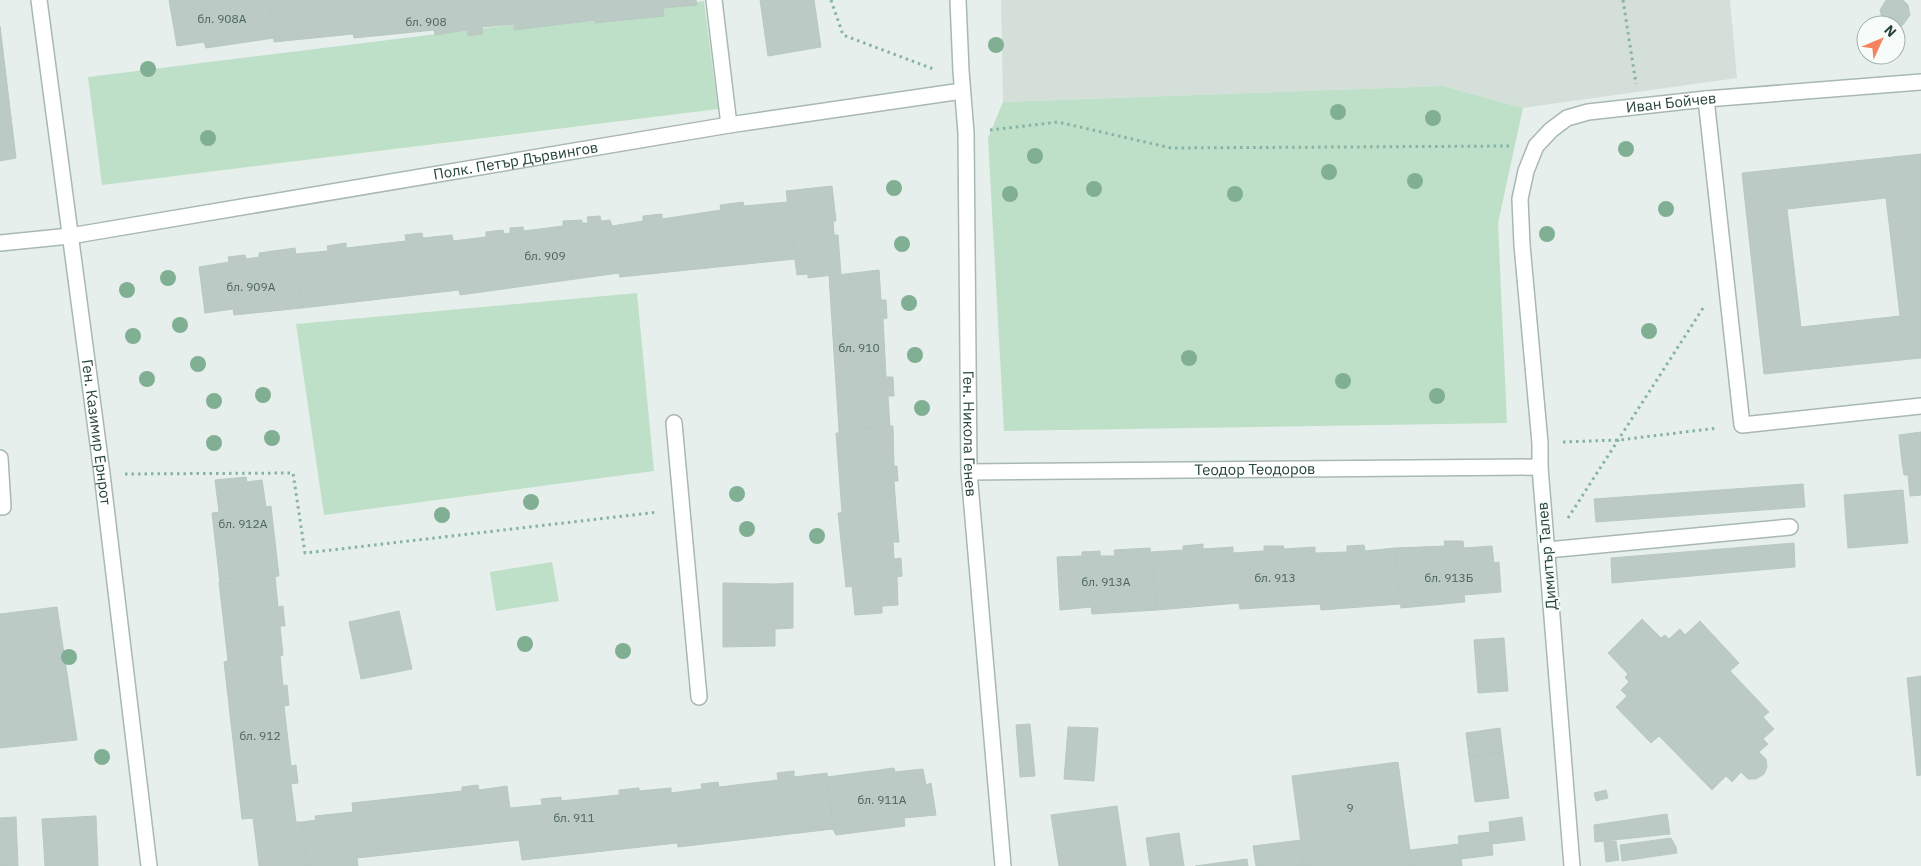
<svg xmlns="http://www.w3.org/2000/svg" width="1921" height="866" viewBox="0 0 1921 866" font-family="'IBM Plex Sans',sans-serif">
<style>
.built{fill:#d4dfda}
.green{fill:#bfe0c8}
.building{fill:#bbcac4;stroke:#b8c9c2;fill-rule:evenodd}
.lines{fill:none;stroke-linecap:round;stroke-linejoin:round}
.lane-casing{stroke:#a8b8b2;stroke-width:18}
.street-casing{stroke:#a8b8b2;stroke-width:18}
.path{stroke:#86b3a5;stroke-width:3;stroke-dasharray:2.5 4;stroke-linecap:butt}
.lane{stroke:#fff;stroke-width:15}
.street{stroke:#fff;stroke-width:15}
.tree{fill:#80af93}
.labels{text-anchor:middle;stroke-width:4.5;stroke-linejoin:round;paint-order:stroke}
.number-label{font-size:12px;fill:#4a645c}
.street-label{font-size:15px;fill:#24423a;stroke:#f7fbf9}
</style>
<rect width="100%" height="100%" fill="#e6efeb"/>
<!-- built -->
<path class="built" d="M 1001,0 L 1730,0 L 1737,78 L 1523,108 L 1443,86 L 1003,102 Z"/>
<!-- green -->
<path class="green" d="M 704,1 L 718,109 L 102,185 L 88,77 Z
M 1443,86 L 1523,108 L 1498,223 L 1507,423 L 1004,431 L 988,138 L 1003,102 Z
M 637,293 L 654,471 L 324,515 L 296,324 Z
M 552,562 L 559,601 L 496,611 L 490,572 Z"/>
<!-- building -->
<path class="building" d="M 169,0 L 270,0 L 274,38 L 206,48 L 204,42 L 177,46 Z
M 270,0 L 592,0 L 595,20 L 514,30 L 514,24 L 482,27 L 483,34 L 468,36 L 467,30 L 435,35 L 434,30 L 354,38 L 353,34 L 274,42 Z
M 592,0 L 696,0 L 697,5 L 663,8 L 664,16 L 595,23 Z
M 760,0 L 814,0 L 821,47 L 768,56 Z
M 1886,0 L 1903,0 L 1908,5 L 1910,15 L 1902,26 L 1896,28 L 1896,25 L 1886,25 L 1883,22 L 1880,10 Z
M 0,26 L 16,158 L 0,161 Z
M 1921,154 L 1921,358 L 1764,374 L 1742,173 ZM 1886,198 L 1900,316 L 1801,327 L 1787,209 Z
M 832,186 L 836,221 L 833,221 L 834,235 L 838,235 L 841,274 L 808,278 L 808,274 L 797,275 L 786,191 Z
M 743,202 L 744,206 L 788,202 L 795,259 L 620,277 L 619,273 L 460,295 L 459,290 L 302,308 L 295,254 L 328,251 L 327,246 L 346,243 L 346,248 L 406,241 L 405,235 L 422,233 L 423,238 L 452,235 L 453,241 L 486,237 L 486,232 L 503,230 L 504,234 L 510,233 L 510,228 L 523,227 L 524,231 L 563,226 L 563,221 L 582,220 L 582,223 L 588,223 L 587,217 L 600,216 L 601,221 L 610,220 L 612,226 L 643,221 L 643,216 L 662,214 L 662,219 L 721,210 L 720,205 Z
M 295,248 L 302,308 L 234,315 L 233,309 L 205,313 L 199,267 L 229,262 L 228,257 L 245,255 L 246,259 L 259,257 L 259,253 Z
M 879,270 L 881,300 L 886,300 L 887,318 L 883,319 L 886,377 L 893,377 L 894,396 L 888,396 L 890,426 L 839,430 L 829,276 Z
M 893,426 L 894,466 L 897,466 L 898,481 L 894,481 L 896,508 L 842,513 L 836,433 L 839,433 L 839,430 Z
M 1921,432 L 1921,461 L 1902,463 L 1899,435 Z
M 1921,461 L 1921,495 L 1910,496 L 1908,475 L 1904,475 L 1902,463 Z
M 246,477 L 247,482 L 262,480 L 266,507 L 271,506 L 279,576 L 220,583 L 212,513 L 219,512 L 215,480 Z
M 1803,484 L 1805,507 L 1596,522 L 1594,499 Z
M 1903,490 L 1908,543 L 1848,548 L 1844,495 Z
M 896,508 L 899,542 L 893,542 L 894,559 L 901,558 L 902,576 L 897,577 L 898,605 L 882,606 L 882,613 L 855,615 L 852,586 L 846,587 L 838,513 Z
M 1444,541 L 1463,541 L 1464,548 L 1492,546 L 1494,563 L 1499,562 L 1501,592 L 1464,595 L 1465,602 L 1401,608 L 1395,548 L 1445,546 Z
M 1794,543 L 1795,567 L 1612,583 L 1611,558 Z
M 1203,544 L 1203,549 L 1233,547 L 1233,553 L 1264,551 L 1264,546 L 1284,546 L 1283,549 L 1315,547 L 1315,553 L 1347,552 L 1347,546 L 1364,545 L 1365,551 L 1395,548 L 1400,604 L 1321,610 L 1320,604 L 1240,609 L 1239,603 L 1157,610 L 1151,552 L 1183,550 L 1183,546 Z
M 1150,548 L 1157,610 L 1092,614 L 1091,607 L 1060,610 L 1057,557 L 1082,556 L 1082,552 L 1100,551 L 1100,556 L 1115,556 L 1114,550 Z
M 275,576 L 278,607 L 283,606 L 285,626 L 280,626 L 283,655 L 280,656 L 283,686 L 287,685 L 289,705 L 284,706 L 291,766 L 296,765 L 298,783 L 291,784 L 296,822 L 302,822 L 307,866 L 259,866 L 253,818 L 242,819 L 224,662 L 228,661 L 219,582 Z
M 723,583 L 775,584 L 775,646 L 723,647 Z
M 793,583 L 793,628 L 775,629 L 775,584 Z
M 57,607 L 77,740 L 0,748 L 0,614 Z
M 399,611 L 412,669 L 361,679 L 349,622 Z
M 1642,619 L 1661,638 L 1665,635 L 1669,639 L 1680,629 L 1685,635 L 1700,621 L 1739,663 L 1730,671 L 1769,712 L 1763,717 L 1774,729 L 1763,739 L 1768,744 L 1759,752 L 1766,759 L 1767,767 L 1764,774 L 1756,779 L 1748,779 L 1741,772 L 1732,782 L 1726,776 L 1712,790 L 1659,736 L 1651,743 L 1616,707 L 1627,696 L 1621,690 L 1629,682 L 1625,677 L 1628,674 L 1608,653 Z
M 1504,638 L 1508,691 L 1478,693 L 1474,640 Z
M 1921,676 L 1921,775 L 1917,776 L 1907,678 Z
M 1030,724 L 1035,776 L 1020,777 L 1016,725 Z
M 1068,727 L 1098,728 L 1094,781 L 1064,779 Z
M 1500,728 L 1503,752 L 1469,757 L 1466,733 Z
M 1503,752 L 1509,798 L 1475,802 L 1469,757 Z
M 1398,762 L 1412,866 L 1304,866 L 1292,776 Z
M 894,768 L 895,772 L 923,769 L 926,785 L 931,783 L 936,815 L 904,818 L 905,826 L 836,835 L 833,829 L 827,777 Z
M 794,771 L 794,777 L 827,773 L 833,829 L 678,847 L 677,843 L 522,860 L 519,840 L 357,858 L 358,866 L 307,866 L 302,822 L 316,820 L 315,816 L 353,812 L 352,803 L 462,791 L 462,787 L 478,785 L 479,790 L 507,786 L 510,808 L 542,805 L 541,799 L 561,797 L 561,801 L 619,795 L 619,790 L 639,788 L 639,791 L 671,788 L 671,793 L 702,789 L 701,784 L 718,782 L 719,787 L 778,780 L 777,773 Z
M 1606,790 L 1608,798 L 1596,801 L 1594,793 Z
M 1117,806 L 1126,866 L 1059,866 L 1051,815 Z
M 1667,814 L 1670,834 L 1595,842 L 1594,825 Z
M 96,816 L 98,866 L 45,866 L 42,819 Z
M 16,817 L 18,866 L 0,866 L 0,818 Z
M 1522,817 L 1525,840 L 1492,844 L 1493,855 L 1461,859 L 1458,836 L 1490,832 L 1489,822 Z
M 1179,833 L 1184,866 L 1150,866 L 1146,838 Z
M 1671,838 L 1676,847 L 1677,853 L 1622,861 L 1620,845 Z
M 1301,840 L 1304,866 L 1256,866 L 1253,846 Z
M 1616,841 L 1619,860 L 1606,862 L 1604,842 Z
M 1459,844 L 1462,866 L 1412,866 L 1410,850 Z
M 1247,859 L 1248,866 L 1195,866 Z"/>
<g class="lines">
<!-- lane casing -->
<g class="lane-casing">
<path id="lane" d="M 714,0 L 729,125
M 1706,99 L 1742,425 L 1921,406
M 0,243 L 70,236
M 674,423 L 699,697
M 1547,550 L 1790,527"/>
</g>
<!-- street casing -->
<g class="street-casing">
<g id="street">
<path id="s1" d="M 39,0 L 102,474 L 149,866"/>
<path id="s2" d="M 958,0 L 961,71 L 966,133 L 969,472 L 1003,866"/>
<path id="s3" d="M 70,236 L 729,125 L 962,91"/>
<path d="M 0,458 L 3,507 L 0,507"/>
<path id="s4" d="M 969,472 L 1540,467"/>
<path id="s5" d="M 1572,866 L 1540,467 L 1540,443 L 1522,245 L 1520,199 L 1526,171 L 1536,146 L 1551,130 L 1567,118 L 1588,112 L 1706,99 L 1921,82"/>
</g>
</g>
<!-- path -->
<path class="path" d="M 831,0 L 843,35 L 936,70
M 1623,0 L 1636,84
M 990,130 L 1058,122 L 1171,148 L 1510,146
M 1563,442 L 1619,440 L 1718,428
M 125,474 L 293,473 L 305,553 L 658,512
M 1568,518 L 1705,305"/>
<!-- lane -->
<use href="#lane" class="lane"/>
<!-- street -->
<use href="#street" class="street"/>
</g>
<!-- trees -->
<g class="tree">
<circle cx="996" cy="45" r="8"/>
<circle cx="148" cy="69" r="8"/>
<circle cx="1338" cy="112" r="8"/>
<circle cx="1433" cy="118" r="8"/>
<circle cx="208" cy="138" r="8"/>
<circle cx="1626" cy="149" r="8"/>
<circle cx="1035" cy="156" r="8"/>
<circle cx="1329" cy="172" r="8"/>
<circle cx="1415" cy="181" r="8"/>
<circle cx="894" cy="188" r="8"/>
<circle cx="1094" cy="189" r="8"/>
<circle cx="1010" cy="194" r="8"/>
<circle cx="1235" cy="194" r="8"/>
<circle cx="1666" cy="209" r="8"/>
<circle cx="1547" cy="234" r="8"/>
<circle cx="902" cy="244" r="8"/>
<circle cx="168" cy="278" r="8"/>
<circle cx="127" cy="290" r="8"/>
<circle cx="909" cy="303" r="8"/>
<circle cx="180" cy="325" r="8"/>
<circle cx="1649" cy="331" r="8"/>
<circle cx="133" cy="336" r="8"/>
<circle cx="915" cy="355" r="8"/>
<circle cx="1189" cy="358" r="8"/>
<circle cx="198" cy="364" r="8"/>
<circle cx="147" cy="379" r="8"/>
<circle cx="1343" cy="381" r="8"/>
<circle cx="263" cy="395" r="8"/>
<circle cx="1437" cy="396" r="8"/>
<circle cx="214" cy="401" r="8"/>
<circle cx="922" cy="408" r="8"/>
<circle cx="272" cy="438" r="8"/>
<circle cx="214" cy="443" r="8"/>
<circle cx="737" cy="494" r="8"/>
<circle cx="531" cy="502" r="8"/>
<circle cx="442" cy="515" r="8"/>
<circle cx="747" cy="529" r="8"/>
<circle cx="817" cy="536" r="8"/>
<circle cx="525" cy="644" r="8"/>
<circle cx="623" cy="651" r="8"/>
<circle cx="69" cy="657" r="8"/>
<circle cx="102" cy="757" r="8"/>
</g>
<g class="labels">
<!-- number labels -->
<g class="number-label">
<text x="222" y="23">бл. 908А</text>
<text x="426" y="26">бл. 908</text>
<text x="545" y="260">бл. 909</text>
<text x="251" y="291">бл. 909А</text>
<text x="859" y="352">бл. 910</text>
<text x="243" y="528">бл. 912А</text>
<text x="1275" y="582">бл. 913</text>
<text x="1449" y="582">бл. 913Б</text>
<text x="1106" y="586">бл. 913А</text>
<text x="260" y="740">бл. 912</text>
<text x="882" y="804">бл. 911А</text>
<text x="1350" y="812">9</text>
<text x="574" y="822">бл. 911</text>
</g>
<!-- street labels -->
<g class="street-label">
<text dy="5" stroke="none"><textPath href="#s5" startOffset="872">Иван Бойчев</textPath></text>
<text dy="5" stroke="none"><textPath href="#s3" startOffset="452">Полк. Петър Дървингов</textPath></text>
<text dy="5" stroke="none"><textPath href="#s1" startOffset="436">Ген. Казимир Ернрот</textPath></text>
<text dy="5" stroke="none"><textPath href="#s2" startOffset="434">Ген. Никола Генев</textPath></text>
<text dy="5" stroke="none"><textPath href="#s4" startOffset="286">Теодор Теодоров</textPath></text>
<text transform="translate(1547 556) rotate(-95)" y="5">Димитър Талев</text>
</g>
</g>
<!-- north arrow -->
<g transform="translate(1881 40) rotate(46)"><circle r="24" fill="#f7fbf9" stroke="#a3b1ad"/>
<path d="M0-4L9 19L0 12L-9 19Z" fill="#f4845f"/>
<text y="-8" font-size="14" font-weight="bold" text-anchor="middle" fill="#24423a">N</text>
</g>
</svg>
